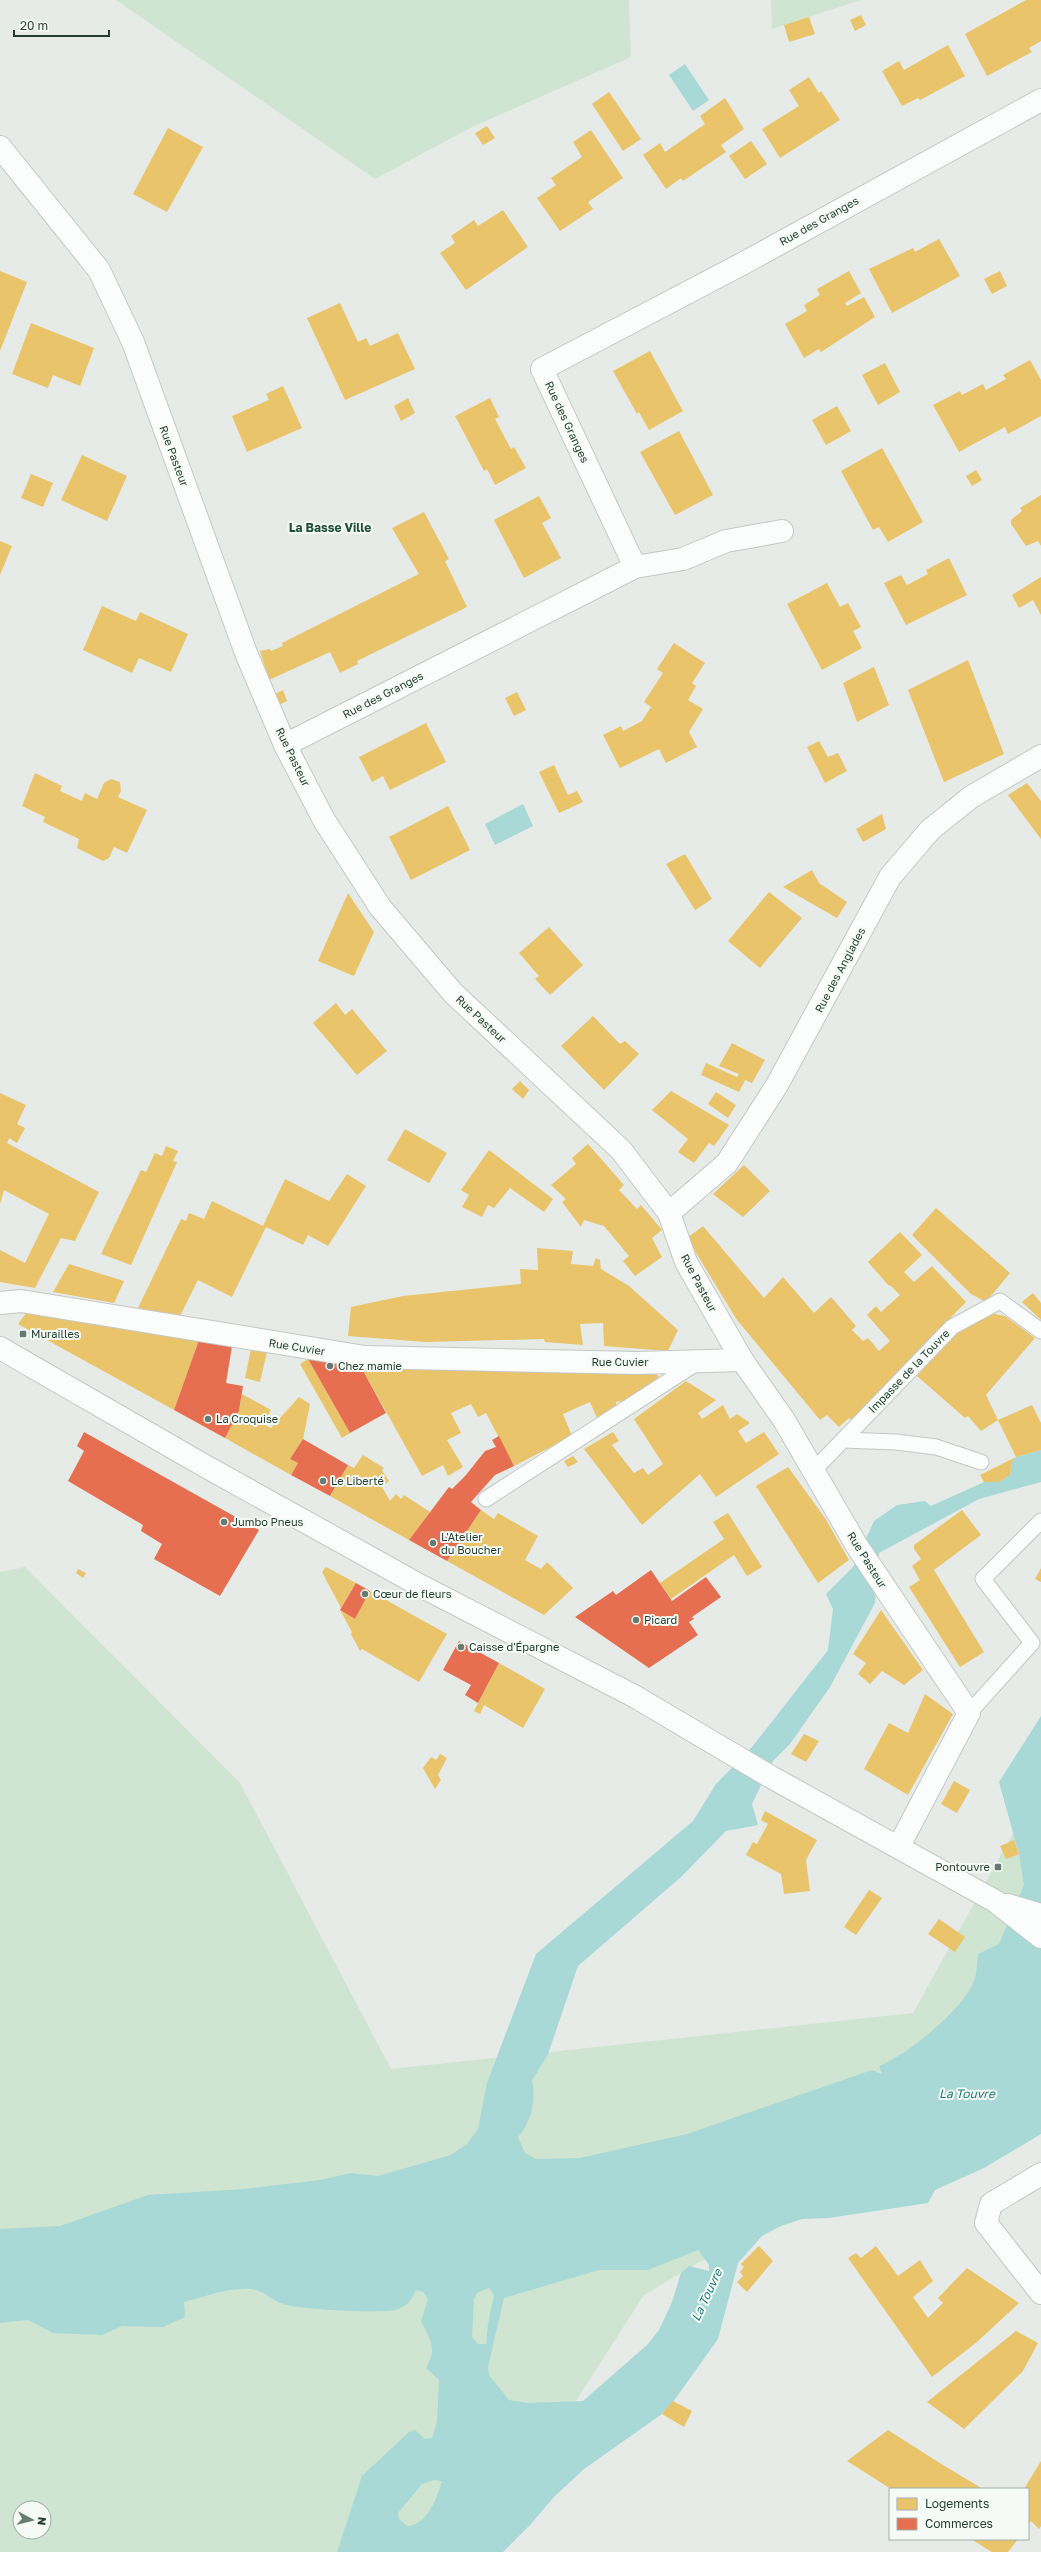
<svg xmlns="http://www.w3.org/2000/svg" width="1041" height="2552" viewBox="0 0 1041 2552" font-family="'Golos Text',sans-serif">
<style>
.green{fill:#d0e4d2;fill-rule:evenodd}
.water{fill:#a8d9d6;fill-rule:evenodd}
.homes{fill:#e9c46a}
.shops{fill:#e76f51}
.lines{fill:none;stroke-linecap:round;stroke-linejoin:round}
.lane-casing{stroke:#c3c8c5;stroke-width:17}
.street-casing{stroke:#c3c8c5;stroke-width:24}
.secondary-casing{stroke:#c2c9c5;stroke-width:24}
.lane{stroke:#fbfcfc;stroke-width:15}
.street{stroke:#fbfcfc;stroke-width:22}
.secondary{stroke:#fbfcfc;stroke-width:22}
.poi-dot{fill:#687b72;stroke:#f5faf6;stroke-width:1.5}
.labels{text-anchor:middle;stroke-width:4;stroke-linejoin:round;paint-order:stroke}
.street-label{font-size:11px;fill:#243f32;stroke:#f5faf6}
.poi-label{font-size:11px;fill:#243f32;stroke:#f5faf6;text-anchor:start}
.neighbourhood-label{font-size:12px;font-weight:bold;fill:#20513b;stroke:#f5faf6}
.water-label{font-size:12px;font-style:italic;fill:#1e7a78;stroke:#f5faf6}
</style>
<rect width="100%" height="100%" fill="#e6ebe8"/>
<!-- green -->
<path class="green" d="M 116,0 L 629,0 L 631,57 L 472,127 L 375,179 Z
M 771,0 L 861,0 L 772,29 Z
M 25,1567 L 240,1783 L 391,2069 L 913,2013 L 1041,1783 L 1041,1929 L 870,2161 L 644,2295 L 479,2552 L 0,2552 L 0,1572 ZM 20,2508 L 44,2508 L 44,2532 L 20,2532 Z"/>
<!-- water -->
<path class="water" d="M 685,64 L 709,100 L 693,111 L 669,75 Z
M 523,804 L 533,826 L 495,845 L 485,824 Z
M 1041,1450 L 1041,1482 L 979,1499 L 879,1553 L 875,1603 L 830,1687 L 790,1744 L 773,1761 L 752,1804 L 758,1825 L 726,1831 L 681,1877 L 578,1966 L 548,2054 L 532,2081 C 536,2102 532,2120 518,2137 L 525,2153 L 536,2159 L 580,2158 L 687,2134 L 872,2070 L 882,2074 L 879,2066 C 907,2055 966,2008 975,1978 C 977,1971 977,1962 978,1954 L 999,1944 L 1024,1885 L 1019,1854 L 999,1782 L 1041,1716 L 1041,2134 L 984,2168 L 935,2190 L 928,2203 L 829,2218 L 802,2219 L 781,2226 L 762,2236 L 738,2263 L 718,2339 L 673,2402 L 662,2414 L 584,2469 L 554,2497 L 530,2525 L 503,2552 L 337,2552 L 362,2476 L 409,2432 L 415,2430 L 425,2439 L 432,2438 L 437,2422 L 439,2380 L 426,2368 C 438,2348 430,2340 421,2321 L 428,2299 L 423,2292 L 416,2290 C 411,2300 409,2305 398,2309 C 385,2315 297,2309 283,2304 C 273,2301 265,2292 256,2290 C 235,2285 204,2297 184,2302 L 185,2317 L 163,2327 L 122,2326 L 102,2335 L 53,2333 L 28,2320 L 0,2323 L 0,2229 L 60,2226 L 148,2195 L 244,2189 L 320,2180 L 351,2173 L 378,2176 L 451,2155 L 467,2144 L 478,2129 L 487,2083 L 536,1954 L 693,1821 L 716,1784 L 752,1747 L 828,1650 L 833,1609 L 826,1594 L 853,1567 L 874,1521 L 897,1505 L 925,1501 L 931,1506 L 984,1482 L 999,1482 L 1010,1475 L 1012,1462 L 1016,1457 ZM 698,2250 L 709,2265 L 709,2271 L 689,2266 L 681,2273 L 672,2302 L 659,2330 L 647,2345 L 583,2401 L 527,2403 L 509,2400 L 489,2375 L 488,2367 L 504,2298 L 599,2270 L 648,2270 ZM 489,2288 L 494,2295 L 488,2324 L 486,2344 L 478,2344 L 472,2337 L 474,2299 L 477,2293 ZM 434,2480 L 442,2481 C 437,2498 427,2526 407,2526 L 399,2519 L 398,2513 L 422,2484 Z"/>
<!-- homes -->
<path class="homes" d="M 1026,0 L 1041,0 L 1041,41 L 1029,48 L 1032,52 L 987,76 L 965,34 Z
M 861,15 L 866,25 L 855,31 L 850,20 Z
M 809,17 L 815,34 L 789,42 L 784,25 Z
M 948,45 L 965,76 L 920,100 L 918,98 L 902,106 L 882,71 L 899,61 L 904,70 Z
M 809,77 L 819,93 L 821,91 L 840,120 L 780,158 L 762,129 L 799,106 L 789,90 Z
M 609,92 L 641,139 L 623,151 L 592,104 Z
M 725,98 L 744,129 L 721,145 L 726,152 L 683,181 L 681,178 L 666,189 L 643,155 L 660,143 L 665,152 L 705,124 L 700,116 Z
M 487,126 L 495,138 L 483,145 L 475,133 Z
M 168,128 L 203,147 L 167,212 L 133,194 Z
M 591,130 L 623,178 L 588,202 L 593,209 L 560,231 L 537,198 L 556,185 L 551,178 L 582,157 L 573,142 Z
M 751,141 L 767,164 L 745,179 L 729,156 Z
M 503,210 L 528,247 L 466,290 L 440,253 L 455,243 L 451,236 L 474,220 L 478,226 Z
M 939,239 L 960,276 L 892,313 L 869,269 L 913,248 L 915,252 Z
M 0,271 L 27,282 L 0,351 Z
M 849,271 L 861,293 L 845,303 L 847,306 L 864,297 L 875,317 L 821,352 L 819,349 L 804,358 L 785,324 L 807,311 L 804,305 L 820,295 L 817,289 Z
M 1000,271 L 1007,286 L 992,294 L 984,279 Z
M 340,303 L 358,342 L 366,338 L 370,346 L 398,333 L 415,369 L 345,400 L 307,318 Z
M 31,323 L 94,348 L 80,386 L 53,375 L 48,388 L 12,374 Z
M 650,351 L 683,411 L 649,430 L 639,412 L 637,414 L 613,371 Z
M 1030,360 L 1041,380 L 1041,416 L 1008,434 L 1005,427 L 959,452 L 933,405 L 960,391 L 962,395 L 983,384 L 986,390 L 1006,379 L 1003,375 Z
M 885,363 L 900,392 L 878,405 L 862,375 Z
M 283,386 L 302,428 L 247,452 L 232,416 L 269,400 L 266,394 Z
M 408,398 L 415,413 L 401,421 L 394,406 Z
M 490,398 L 499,417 L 495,419 L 511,449 L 514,447 L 526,468 L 495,485 L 487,469 L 484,471 L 455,416 Z
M 837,406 L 851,431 L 826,445 L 812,420 Z
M 679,431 L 713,495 L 675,515 L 640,452 Z
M 882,448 L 923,522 L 888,542 L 879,527 L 873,530 L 841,471 Z
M 82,455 L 127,476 L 107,521 L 61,500 Z
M 976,470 L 982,480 L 972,486 L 966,476 Z
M 31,474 L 53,483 L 43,507 L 21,498 Z
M 1041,495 L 1041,546 L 1038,541 L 1026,546 L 1011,524 L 1011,520 L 1022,511 L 1020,508 Z
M 539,496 L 551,518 L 542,523 L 561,558 L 524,578 L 494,520 Z
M 424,512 L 449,559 L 445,561 L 467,607 L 357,661 L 358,664 L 340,673 L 330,652 L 269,680 L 260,651 L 270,649 L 271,651 L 283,646 L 282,643 L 419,574 L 392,528 Z
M 0,541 L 12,546 L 0,575 Z
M 949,558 L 967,595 L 906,625 L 884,583 L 901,575 L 907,585 L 928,574 L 926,570 Z
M 1041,577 L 1041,615 L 1033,600 L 1019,608 L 1012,595 Z
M 827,583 L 840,607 L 848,603 L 861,627 L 853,631 L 862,648 L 822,670 L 787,604 Z
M 102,606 L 136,621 L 140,612 L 188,634 L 171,672 L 139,658 L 132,673 L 83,650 Z
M 674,643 L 705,663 L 692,683 L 696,686 L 688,700 L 703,709 L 689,732 L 697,747 L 666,763 L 659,749 L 620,768 L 603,735 L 621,726 L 623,731 L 642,721 L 651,707 L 644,702 L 663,673 L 657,669 Z
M 968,660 L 1004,754 L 944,782 L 908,690 Z
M 874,667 L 889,705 L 857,722 L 843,683 Z
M 283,690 L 287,701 L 279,705 L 275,694 Z
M 517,692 L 526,710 L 514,716 L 505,698 Z
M 426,723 L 446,762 L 390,790 L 383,776 L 372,782 L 359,757 Z
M 819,741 L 828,757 L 838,753 L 847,771 L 825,783 L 807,747 Z
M 554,765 L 568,795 L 577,791 L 583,802 L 559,813 L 539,772 Z
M 35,773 L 62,786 L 60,791 L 82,801 L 85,793 L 97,799 L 104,783 L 111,779 L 120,782 L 121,791 L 118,797 L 147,810 L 127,853 L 114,847 L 109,858 L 103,861 L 77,848 L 79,839 L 43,822 L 45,817 L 22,806 Z
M 1027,783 L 1041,801 L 1041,839 L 1008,795 Z
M 448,806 L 470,850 L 411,880 L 389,837 Z
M 882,814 L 886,829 L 863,842 L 856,829 Z
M 685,854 L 712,899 L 695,910 L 666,864 Z
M 812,870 L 819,883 L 847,902 L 837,918 L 783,887 Z
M 769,892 L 802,918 L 760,968 L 728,941 Z
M 348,893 L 374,932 L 354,976 L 318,961 Z
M 549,927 L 583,965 L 550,995 L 535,979 L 539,976 L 519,953 Z
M 336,1003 L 345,1015 L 352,1009 L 387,1051 L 357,1075 L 313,1023 Z
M 593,1016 L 620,1044 L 625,1041 L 639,1054 L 604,1090 L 561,1046 Z
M 732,1043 L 765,1060 L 752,1083 L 745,1080 L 739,1092 L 701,1075 L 706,1063 L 737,1077 L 739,1074 L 719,1066 Z
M 520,1081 L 529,1090 L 523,1099 L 512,1089 Z
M 671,1091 L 729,1125 L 714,1146 L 709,1143 L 694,1163 L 678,1152 L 688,1139 L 652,1110 Z
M 716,1092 L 736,1105 L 728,1118 L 708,1104 Z
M 0,1093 L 26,1105 L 17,1124 L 25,1128 L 17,1143 L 9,1138 L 7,1143 L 99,1192 L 75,1241 L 61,1238 L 35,1288 L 0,1282 L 0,1250 L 25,1263 L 49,1214 L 4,1190 L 0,1204 Z
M 405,1129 L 447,1153 L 429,1183 L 387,1160 Z
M 588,1144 L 624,1185 L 619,1190 L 637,1209 L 641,1205 L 662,1230 L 652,1238 L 662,1257 L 635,1276 L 623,1261 L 629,1256 L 604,1226 L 584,1220 L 581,1227 L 562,1202 L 566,1199 L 551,1185 L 576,1164 L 572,1158 Z
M 166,1146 L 178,1151 L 173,1161 L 177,1162 L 131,1265 L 101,1254 L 141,1170 L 146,1172 L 155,1153 L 162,1156 Z
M 489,1150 L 553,1199 L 544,1212 L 510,1188 L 494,1208 L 488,1205 L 482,1217 L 462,1207 L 469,1195 L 461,1190 Z
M 744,1165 L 770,1191 L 743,1217 L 713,1194 Z
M 347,1174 L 366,1186 L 328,1246 L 308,1235 L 303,1245 L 266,1227 L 232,1297 L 198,1280 L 180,1316 L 138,1308 L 181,1219 L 186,1221 L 189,1213 L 204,1219 L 212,1201 L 263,1226 L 285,1179 L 329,1201 Z
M 936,1208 L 1010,1273 L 986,1302 L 971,1294 L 912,1235 Z
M 703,1226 L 764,1298 L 783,1277 L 814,1313 L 831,1297 L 856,1326 L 852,1330 L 863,1341 L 868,1338 L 879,1351 L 890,1341 L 867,1315 L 876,1306 L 881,1312 L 900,1295 L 890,1285 L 889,1286 L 868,1262 L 900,1232 L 922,1255 L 904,1272 L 914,1282 L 932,1266 L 966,1302 L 919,1350 L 900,1374 L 851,1420 L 849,1418 L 839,1427 L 827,1415 L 820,1420 L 737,1320 L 687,1238 Z
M 537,1248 L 573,1251 L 571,1264 L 593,1266 L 596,1258 L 600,1260 L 601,1269 L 629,1286 L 678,1330 L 668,1351 L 604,1346 L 603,1323 L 580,1324 L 583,1345 L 545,1342 L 544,1339 L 426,1342 L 348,1336 L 351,1307 L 403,1296 L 521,1284 L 520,1269 L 538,1270 Z
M 69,1264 L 124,1281 L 114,1303 L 53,1292 Z
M 1033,1293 L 1041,1303 L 1041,1320 L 1022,1302 Z
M 30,1308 L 199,1340 L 174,1410 L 18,1324 Z
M 990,1313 L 1005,1316 L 1035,1338 L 986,1395 L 998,1420 L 981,1431 L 968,1416 L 965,1418 L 917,1376 L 958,1331 Z
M 251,1349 L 267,1352 L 260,1382 L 245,1378 Z
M 308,1359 L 350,1433 L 342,1438 L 300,1364 Z
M 360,1365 L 471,1370 L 634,1371 L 658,1375 L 660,1384 L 642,1398 L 616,1402 L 618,1413 L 599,1423 L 590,1402 L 563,1414 L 572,1436 L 514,1466 L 486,1413 L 478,1417 L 471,1404 L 451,1413 L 461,1433 L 447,1440 L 463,1467 L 448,1476 L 443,1465 L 422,1476 Z
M 686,1381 L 716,1400 L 698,1413 L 702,1419 L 723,1405 L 730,1419 L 737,1414 L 750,1423 L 738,1431 L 746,1443 L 764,1432 L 779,1454 L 716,1497 L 700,1474 L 642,1525 L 584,1449 L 613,1432 L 619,1441 L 612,1445 L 634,1473 L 643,1468 L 648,1475 L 663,1464 L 634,1419 Z
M 242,1394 L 271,1410 L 263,1424 L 271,1428 L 299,1397 L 310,1404 L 303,1439 L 290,1459 L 298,1463 L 291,1475 L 225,1438 L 239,1411 Z
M 1032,1405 L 1041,1423 L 1041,1450 L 1016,1457 L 998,1420 Z
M 363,1455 L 384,1468 L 382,1470 L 389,1481 L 382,1487 L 390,1501 L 396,1494 L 401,1499 L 404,1495 L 430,1512 L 409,1540 L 330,1496 L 348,1465 L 354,1468 Z
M 573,1456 L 578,1462 L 568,1467 L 564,1461 Z
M 1016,1457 L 1012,1462 L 1010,1475 L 999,1482 L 984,1482 L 980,1475 Z
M 788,1467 L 825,1518 L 849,1560 L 818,1583 L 756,1486 Z
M 481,1510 L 494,1519 L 498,1513 L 538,1536 L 525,1560 L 541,1569 L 547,1562 L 573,1588 L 544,1615 L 447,1561 Z
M 962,1510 L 981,1535 L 934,1570 L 984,1652 L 960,1667 L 909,1587 L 920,1580 L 912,1566 L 921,1559 L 914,1549 L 914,1545 Z
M 728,1513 L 762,1567 L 747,1576 L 734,1555 L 671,1599 L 660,1583 L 724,1539 L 713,1522 Z
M 326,1567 L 356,1583 L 341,1608 L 322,1572 Z
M 1041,1568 L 1041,1582 L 1035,1579 Z
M 78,1569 L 86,1573 L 83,1578 L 76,1573 Z
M 370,1591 L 447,1634 L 419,1682 L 362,1649 L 360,1651 L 351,1634 L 352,1632 L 340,1610 L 355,1619 Z
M 881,1610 L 923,1670 L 904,1685 L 882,1671 L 870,1684 L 858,1674 L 866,1663 L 853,1654 Z
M 499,1663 L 545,1689 L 523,1728 L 484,1705 L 480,1714 L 474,1711 Z
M 925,1694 L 953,1714 L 908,1795 L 864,1769 L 889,1723 L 908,1733 Z
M 804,1734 L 819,1741 L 806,1762 L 791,1754 Z
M 440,1754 L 447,1758 L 438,1775 L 441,1780 L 435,1789 L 423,1768 L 431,1757 L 436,1760 Z
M 954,1781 L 970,1790 L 957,1813 L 941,1804 Z
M 765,1811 L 817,1840 L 806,1860 L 810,1891 L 784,1894 L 781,1874 L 746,1855 L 753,1842 L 757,1844 L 768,1824 L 761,1820 Z
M 1014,1840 L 1019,1854 L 1006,1859 L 1000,1846 Z
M 869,1890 L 882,1898 L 856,1935 L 844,1927 Z
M 939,1919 L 965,1937 L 955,1952 L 928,1934 Z
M 759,2246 L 773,2261 L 747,2292 L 737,2282 L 743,2276 L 740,2272 L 744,2267 L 741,2264 Z
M 876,2246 L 898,2276 L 920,2260 L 933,2281 L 913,2297 L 928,2318 L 943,2303 L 938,2298 L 967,2268 L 1019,2303 L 977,2342 L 932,2377 L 848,2258 L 856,2253 L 861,2258 Z
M 1016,2331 L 1038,2343 L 1023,2371 L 964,2429 L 927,2402 Z
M 673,2401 L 692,2411 L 684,2427 L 662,2414 Z
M 888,2430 L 943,2465 L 983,2489 L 891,2489 L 847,2461 Z
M 1041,2461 L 1041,2526 L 1039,2529 L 1031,2521 L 1028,2525 L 1028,2489 L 1024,2489 Z
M 971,2539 L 1018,2539 L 1008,2552 L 992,2552 Z"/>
<!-- shops -->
<path class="shops" d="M 199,1340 L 232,1346 L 226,1383 L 243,1386 L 239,1411 L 225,1438 L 174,1410 Z
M 308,1359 L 360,1365 L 386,1413 L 350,1433 Z
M 84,1432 L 259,1530 L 220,1596 L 154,1559 L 162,1544 L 141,1531 L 143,1525 L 68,1481 L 84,1451 L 77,1446 Z
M 499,1436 L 514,1466 L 495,1475 L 471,1502 L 481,1510 L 447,1561 L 409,1540 L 449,1487 L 452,1489 L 466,1475 L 485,1451 L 496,1447 L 492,1440 Z
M 303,1439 L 348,1465 L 330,1496 L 291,1475 L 298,1463 L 290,1459 Z
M 651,1570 L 672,1601 L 706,1577 L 721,1597 L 692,1617 L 694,1619 L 689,1622 L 698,1635 L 649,1668 L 575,1617 L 613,1591 L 616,1595 Z
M 356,1583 L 370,1591 L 355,1619 L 340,1610 Z
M 459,1641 L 499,1663 L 478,1703 L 465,1695 L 471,1685 L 443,1670 Z"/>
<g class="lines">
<!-- lane casing -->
<g class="lane-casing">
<path id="lane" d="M 843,1440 L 952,1327 L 1000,1301 L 1041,1331
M 814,1470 L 843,1440 L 896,1442 L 936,1447 L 981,1462
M 486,1499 L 698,1362
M 969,1713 L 1032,1643 L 983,1579 L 1041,1521"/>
</g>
<!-- street casing -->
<g class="street-casing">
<path id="street" d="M 635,567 L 542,369 L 742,264 L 1041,100
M 285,745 L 635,567 L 683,559 L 726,541 L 782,531
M 669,1213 L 727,1163 L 777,1085 L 890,877 L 930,830 L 971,797 L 1041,756
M 0,1303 L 21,1301 L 365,1357 L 637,1363 L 742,1360
M 1041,2174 L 991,2204 L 986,2223 L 1041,2293"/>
</g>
<!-- secondary casing -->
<g class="secondary-casing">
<path id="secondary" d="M 0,147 L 99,270 L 133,342 L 246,653 L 285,745 L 324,820 L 380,907 L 453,993 L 621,1150 L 669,1213 L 686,1262 L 742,1360 L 784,1420 L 857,1546 L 969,1713 L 899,1846
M 0,1348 L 205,1466 L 421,1586 L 634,1696 L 771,1777 L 995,1901 L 1041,1937
M 1008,1905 L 1041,1915"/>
</g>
<!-- lane -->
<use href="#lane" class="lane"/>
<!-- street -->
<use href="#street" class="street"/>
<!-- secondary -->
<use href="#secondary" class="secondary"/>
</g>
<!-- markers -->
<g class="poi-dot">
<rect x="19" y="1330" width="8" height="8" rx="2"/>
<circle cx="330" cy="1366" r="4"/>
<circle cx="208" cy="1419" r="4"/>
<circle cx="323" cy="1481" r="4"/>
<circle cx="224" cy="1522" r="4"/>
<circle cx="433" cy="1543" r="4"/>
<circle cx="365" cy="1594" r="4"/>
<circle cx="636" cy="1620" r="4"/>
<circle cx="461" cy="1647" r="4"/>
<rect x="994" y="1863" width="8" height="8" rx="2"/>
</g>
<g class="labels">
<!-- street labels -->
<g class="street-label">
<text transform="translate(819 221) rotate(-29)" y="4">Rue des Granges</text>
<text transform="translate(567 422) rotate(65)" y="4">Rue des Granges</text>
<text transform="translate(174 456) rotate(70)" y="4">Rue Pasteur</text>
<text transform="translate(383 695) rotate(-27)" y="4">Rue des Granges</text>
<text transform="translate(293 757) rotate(64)" y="4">Rue Pasteur</text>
<text transform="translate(840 970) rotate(-62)" y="4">Rue des Anglades</text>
<text transform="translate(481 1019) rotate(43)" y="4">Rue Pasteur</text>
<text transform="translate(699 1283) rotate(62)" y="4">Rue Pasteur</text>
<text transform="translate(297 1347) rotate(9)" y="4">Rue Cuvier</text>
<text x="620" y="1366">Rue Cuvier</text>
<text transform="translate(909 1371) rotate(-46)" y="4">Impasse de la Touvre</text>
<text transform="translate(867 1560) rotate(58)" y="4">Rue Pasteur</text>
</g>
<!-- poi labels -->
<g class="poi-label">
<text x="31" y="1338">Murailles</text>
<text x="338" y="1370">Chez mamie</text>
<text x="216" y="1423">La Croquise</text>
<text x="331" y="1485">Le Liberté</text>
<text x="232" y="1526">Jumbo Pneus</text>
<text x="441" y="1541">L'Atelier<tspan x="441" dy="13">du Boucher</tspan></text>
<text x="373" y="1598">Cœur de fleurs</text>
<text x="644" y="1624">Picard</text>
<text x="469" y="1651">Caisse d'Épargne</text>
<text x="990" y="1871" text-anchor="end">Pontouvre</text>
</g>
<!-- neighbourhood labels -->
<g class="neighbourhood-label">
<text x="330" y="532">La Basse Ville</text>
</g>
<!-- water labels -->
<g class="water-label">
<text x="967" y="2098">La Touvre</text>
<text transform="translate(707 2295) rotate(-65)" y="4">La Touvre</text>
</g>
</g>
<!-- legend -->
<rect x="889" y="2488" width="140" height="52" fill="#f5faf6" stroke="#a1afa8"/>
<rect x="897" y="2498" width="20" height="12" fill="#e9c46a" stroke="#a1afa8"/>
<text x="925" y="2508" font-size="12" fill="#243f32">Logements</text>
<rect x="897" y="2518" width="20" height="12" fill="#e76f51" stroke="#a1afa8"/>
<text x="925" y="2528" font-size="12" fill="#243f32">Commerces</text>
<!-- north arrow -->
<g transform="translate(32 2520) rotate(97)"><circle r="19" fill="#f5faf6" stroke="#a1afa8"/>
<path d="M0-3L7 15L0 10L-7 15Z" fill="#687b72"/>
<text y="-6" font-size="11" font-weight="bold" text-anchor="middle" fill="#243f32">N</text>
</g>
<!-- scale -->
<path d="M14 30v6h95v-6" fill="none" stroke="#243f32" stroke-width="2"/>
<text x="20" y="30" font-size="12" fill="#243f32" stroke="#f5faf6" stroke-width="3" paint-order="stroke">20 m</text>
</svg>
